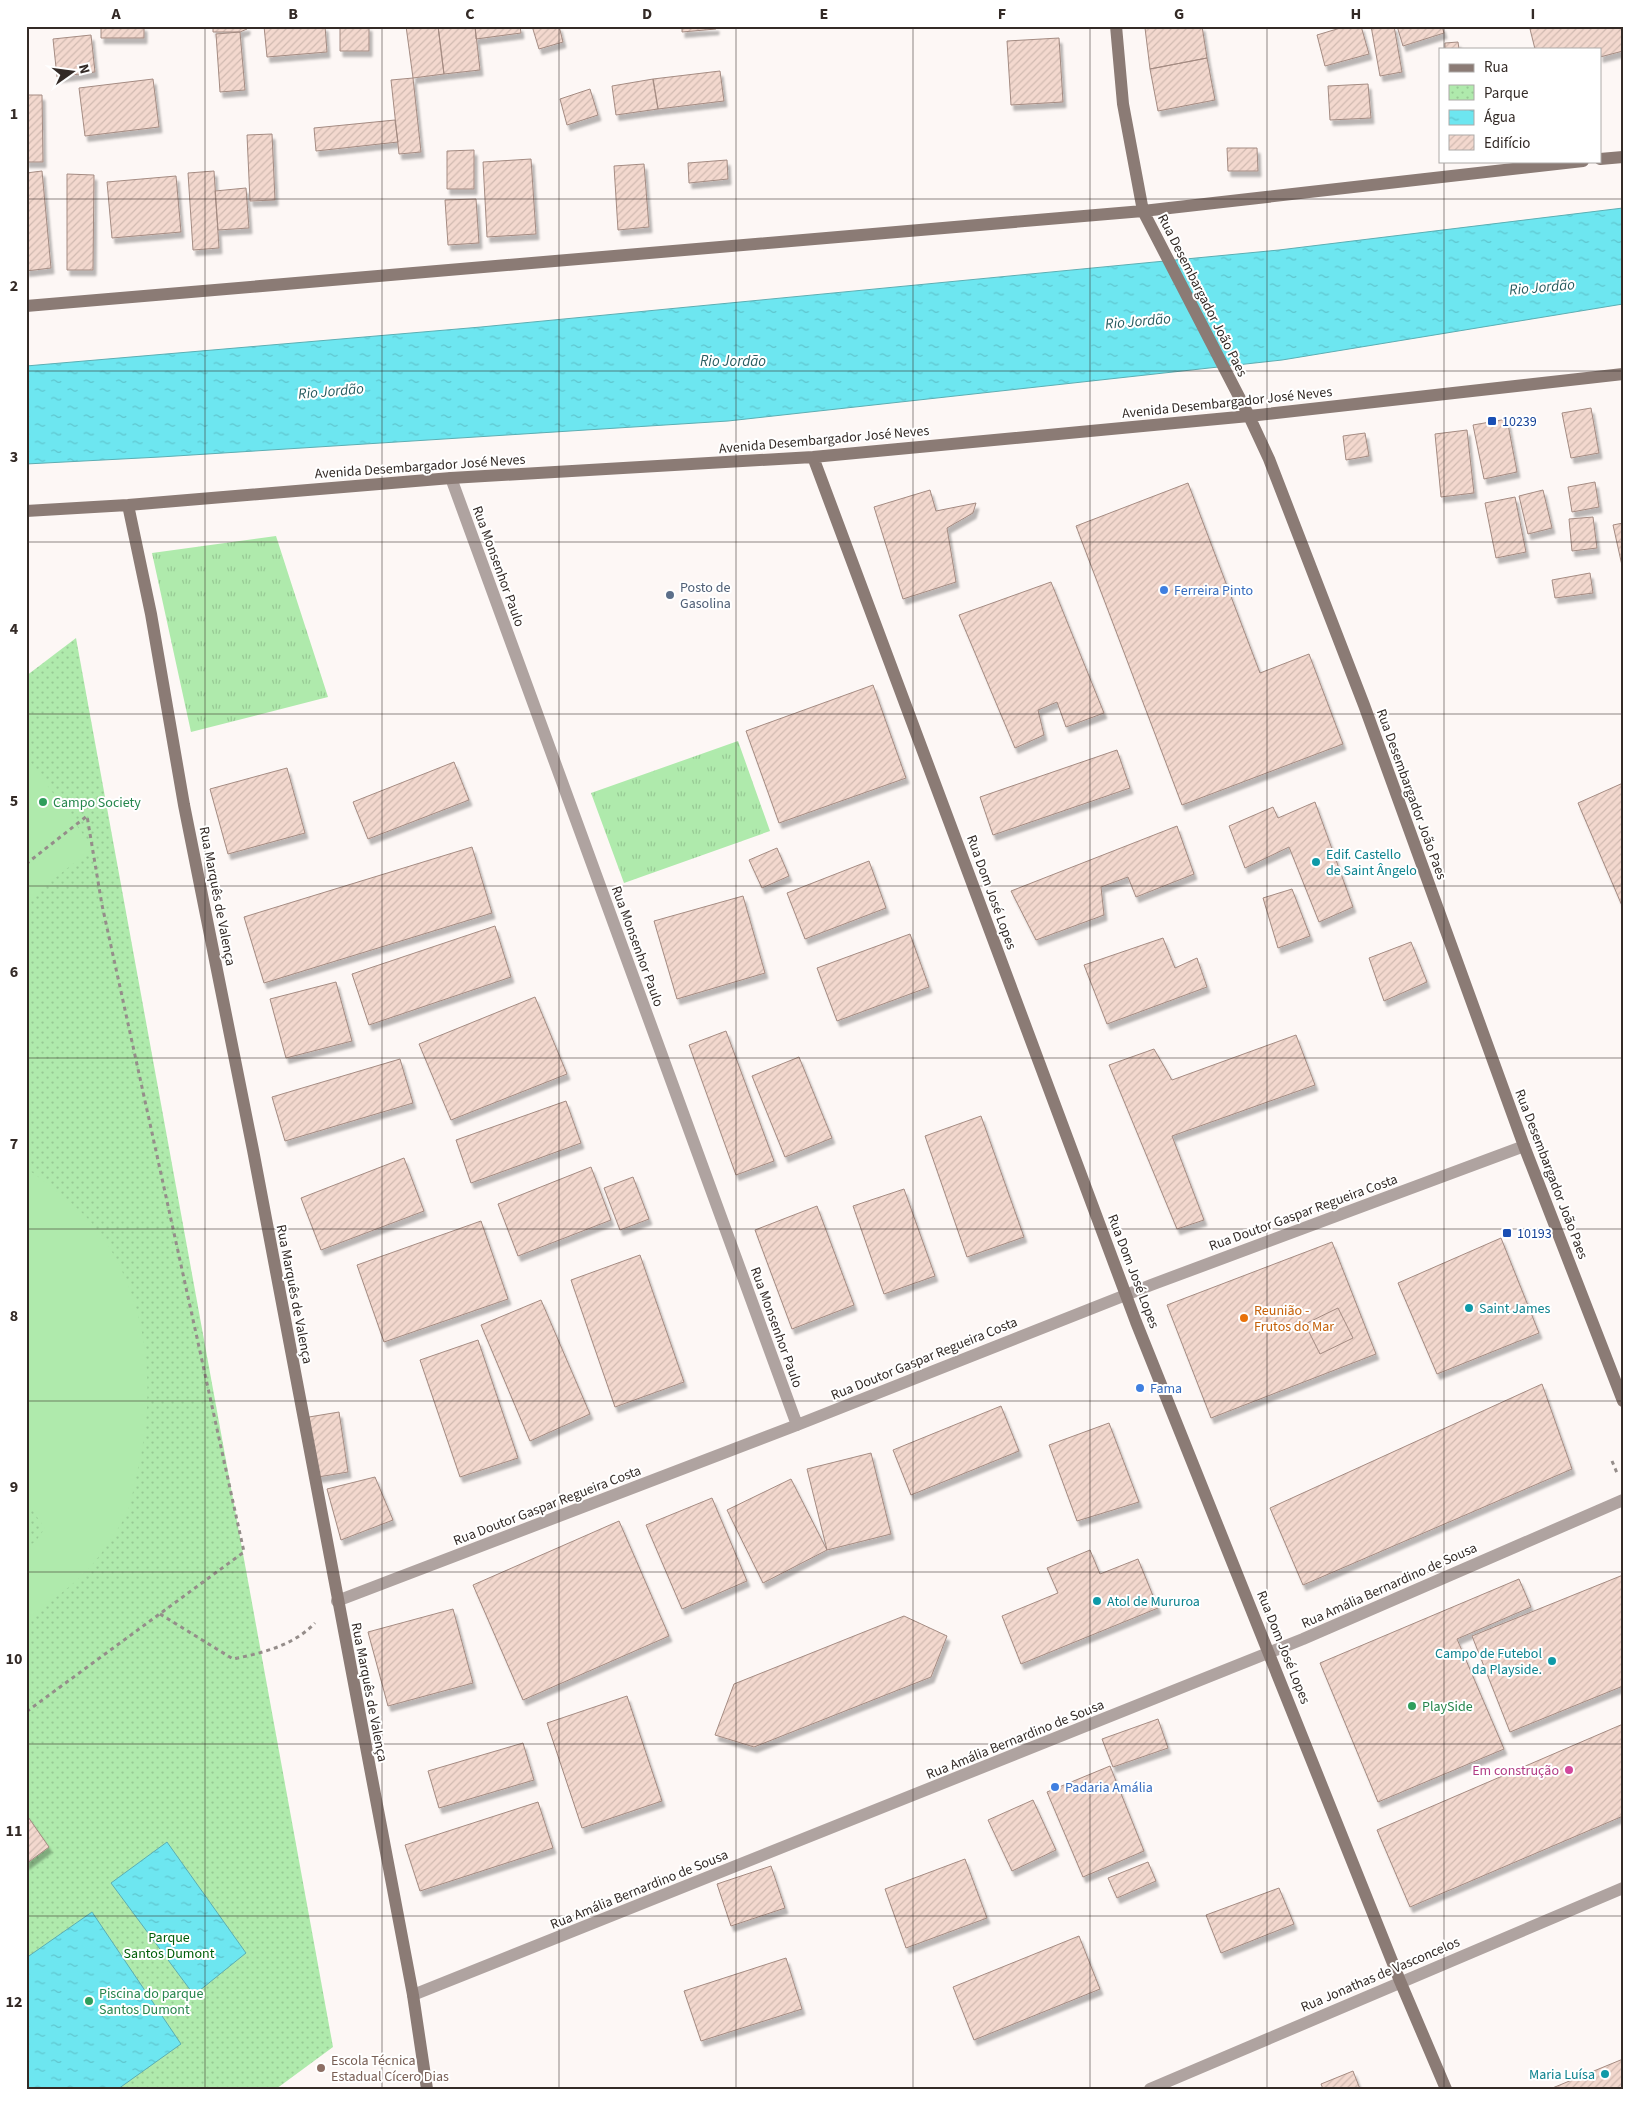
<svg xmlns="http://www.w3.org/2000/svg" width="1649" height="2115" viewBox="0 0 1649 2115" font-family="'Source Sans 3',sans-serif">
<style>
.grass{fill:url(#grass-tufts)}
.park{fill:url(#park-dots)}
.pitch{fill:#afeaac}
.water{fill:url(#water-ripples);stroke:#5caeb3}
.building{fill:url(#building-hatch);stroke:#a48b82;filter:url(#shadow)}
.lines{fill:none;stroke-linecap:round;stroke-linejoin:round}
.path{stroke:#958d8a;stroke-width:3;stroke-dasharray:4 4;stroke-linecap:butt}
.street{stroke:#afa3a0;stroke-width:12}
.secondary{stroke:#8b7b75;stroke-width:12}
.grid{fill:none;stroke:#332a26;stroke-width:1;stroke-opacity:0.55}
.transit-dot{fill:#1a4fb4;stroke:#fff;stroke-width:2}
.shop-dot{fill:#3f7fe0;stroke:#fff;stroke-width:2}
.service-dot{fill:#5c6f8a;stroke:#fff;stroke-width:2}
.leisure-dot{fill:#2e9e5b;stroke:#fff;stroke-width:2}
.culture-dot{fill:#0f9aa8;stroke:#fff;stroke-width:2}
.food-dot{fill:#e8710a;stroke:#fff;stroke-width:2}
.hotel-dot{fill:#d1479c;stroke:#fff;stroke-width:2}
.education-dot{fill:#8d6e63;stroke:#fff;stroke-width:2}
.labels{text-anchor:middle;stroke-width:4;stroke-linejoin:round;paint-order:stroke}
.street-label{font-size:14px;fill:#332a26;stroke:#fff}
.transit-label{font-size:14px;fill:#164399;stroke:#fff;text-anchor:start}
.service-label{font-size:14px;fill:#4e5e75;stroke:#fff;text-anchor:start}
.shop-label{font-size:14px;fill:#366cbe;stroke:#fff;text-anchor:start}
.leisure-label{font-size:14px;fill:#27864d;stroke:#fff;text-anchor:start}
.culture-label{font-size:14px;fill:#0d838f;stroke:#fff;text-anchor:start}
.food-label{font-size:14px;fill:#c56008;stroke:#fff;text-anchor:start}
.hotel-label{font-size:14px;fill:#b23c85;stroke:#fff;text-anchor:end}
.park-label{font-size:14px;fill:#005e08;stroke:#fff}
.education-label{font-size:14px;fill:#785e54;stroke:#fff;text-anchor:start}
.water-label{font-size:15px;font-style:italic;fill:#285c60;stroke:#fff}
.neatline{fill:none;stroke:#332a26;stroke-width:2}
.grid-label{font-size:16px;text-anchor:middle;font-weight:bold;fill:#332a26}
</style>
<defs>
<pattern id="grass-tufts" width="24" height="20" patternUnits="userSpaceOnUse" patternTransform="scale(1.25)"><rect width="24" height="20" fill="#afeaac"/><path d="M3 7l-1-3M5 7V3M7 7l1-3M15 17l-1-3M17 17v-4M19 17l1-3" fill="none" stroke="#97c994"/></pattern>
<pattern id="park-dots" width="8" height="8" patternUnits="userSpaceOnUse" patternTransform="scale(1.25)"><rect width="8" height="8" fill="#afeaac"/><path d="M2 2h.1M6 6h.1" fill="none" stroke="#97c994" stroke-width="1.8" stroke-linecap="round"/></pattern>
<pattern id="water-ripples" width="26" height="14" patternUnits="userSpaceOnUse" patternTransform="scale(1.25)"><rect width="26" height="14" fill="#6de6f0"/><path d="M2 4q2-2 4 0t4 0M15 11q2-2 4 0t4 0" fill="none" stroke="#5fc5ce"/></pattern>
<pattern id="building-hatch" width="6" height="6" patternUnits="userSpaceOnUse" patternTransform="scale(1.25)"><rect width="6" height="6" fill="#f3d8ce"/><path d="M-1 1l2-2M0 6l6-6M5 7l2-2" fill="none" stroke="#d1bab1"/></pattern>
<filter id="shadow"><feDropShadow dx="3" dy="5.5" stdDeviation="1" flood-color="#0004"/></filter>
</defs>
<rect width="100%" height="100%" fill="#fdf7f5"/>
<!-- grass -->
<path class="grass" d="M 276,536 L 328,697 L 191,732 L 152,553 Z
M 738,741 L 770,831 L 624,883 L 591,793 Z"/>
<!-- park -->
<path class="park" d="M 76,638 L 333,2047 L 276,2089 L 26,2089 L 26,676 Z"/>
<!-- pitch -->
<path class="pitch" d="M 26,756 L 93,848 L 26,901 Z
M 26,1168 C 51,1186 85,1211 102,1236 C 150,1306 157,1392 137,1473 C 134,1485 132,1501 127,1513 C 120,1527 109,1542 100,1555 C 81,1581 52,1600 26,1620 L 26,1548 L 36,1541 L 45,1528 L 26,1502 Z"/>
<!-- water -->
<path class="water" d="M 1623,208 L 1623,304 L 1282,360 L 728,421 L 160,457 L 26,464 L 26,366 L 481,327 L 1279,250 Z
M 167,1842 L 246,1953 L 194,1995 L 111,1883 Z
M 92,1912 L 181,2044 L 118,2089 L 26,2089 L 26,1958 Z"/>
<!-- building -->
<path class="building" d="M 101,26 L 144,26 L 144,38 L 101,38 Z
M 213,26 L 247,26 L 247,29 L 240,32 L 213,32 Z
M 264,26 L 325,26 L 327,52 L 267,57 Z
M 340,26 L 369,26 L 369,51 L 340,51 Z
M 406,26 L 438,26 L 444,74 L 413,78 Z
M 438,26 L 475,26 L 480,70 L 444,74 Z
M 475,26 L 520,26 L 521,33 L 476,39 Z
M 532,26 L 559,26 L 563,42 L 539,49 Z
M 682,26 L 716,26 L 716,29 L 682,32 Z
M 1174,26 L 1202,26 L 1207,58 L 1150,69 L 1145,28 Z
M 1347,26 L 1361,26 L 1369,54 L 1325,66 L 1317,35 Z
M 1371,26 L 1394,26 L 1402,72 L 1380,76 Z
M 1397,26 L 1442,26 L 1444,33 L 1403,46 Z
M 1540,26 L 1622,26 L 1623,51 L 1600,57 L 1600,49 L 1535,49 L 1530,29 Z
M 240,32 L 245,90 L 220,92 L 216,34 Z
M 91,35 L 95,72 L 57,77 L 53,39 Z
M 1059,38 L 1063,102 L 1011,105 L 1007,41 Z
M 1458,42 L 1459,49 L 1445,49 L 1445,43 Z
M 1207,58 L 1215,100 L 1158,111 L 1150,69 Z
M 720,71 L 724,101 L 658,109 L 653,79 Z
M 413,78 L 421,152 L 399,154 L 391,80 Z
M 153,79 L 159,127 L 85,136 L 79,88 Z
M 653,79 L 658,109 L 616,115 L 612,86 Z
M 1368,84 L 1371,118 L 1330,120 L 1328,86 Z
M 590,89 L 598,115 L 567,125 L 560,99 Z
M 26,95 L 42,95 L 43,162 L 26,162 Z
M 395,120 L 398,142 L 316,151 L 314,128 Z
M 272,134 L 275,200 L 250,201 L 247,135 Z
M 1227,148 L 1257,148 L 1258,171 L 1228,171 Z
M 474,150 L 474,189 L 447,189 L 447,151 Z
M 531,159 L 536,234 L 487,237 L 483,162 Z
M 727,160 L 728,179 L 689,183 L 688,163 Z
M 644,164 L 649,227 L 618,230 L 614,166 Z
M 42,171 L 51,268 L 26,271 L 26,173 Z
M 214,171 L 219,248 L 193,250 L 188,173 Z
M 67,174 L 94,175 L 93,270 L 67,270 Z
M 176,176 L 181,232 L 112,238 L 107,182 Z
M 246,188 L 249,228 L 218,230 L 215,191 Z
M 476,199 L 479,243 L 448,245 L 445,200 Z
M 1591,408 L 1599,453 L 1571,458 L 1562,413 Z
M 1507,419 L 1517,472 L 1484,479 L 1473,425 Z
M 1467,430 L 1474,493 L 1441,497 L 1435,434 Z
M 1365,433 L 1369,456 L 1346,460 L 1343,436 Z
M 1595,482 L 1599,507 L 1572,512 L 1568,487 Z
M 1188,483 L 1260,673 L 1309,654 L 1343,744 L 1182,805 L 1076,526 Z
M 930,490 L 936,511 L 976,503 L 973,513 L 947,528 L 956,582 L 903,599 L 874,507 Z
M 1543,490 L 1552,528 L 1528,534 L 1519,496 Z
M 1515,497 L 1526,552 L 1496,558 L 1485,503 Z
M 1593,517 L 1597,548 L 1572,551 L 1569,519 Z
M 1623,523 L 1623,570 L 1613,525 Z
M 1590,573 L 1593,593 L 1555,598 L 1552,580 Z
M 1051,582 L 1104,713 L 1066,727 L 1057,702 L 1038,710 L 1044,735 L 1015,748 L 959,615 Z
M 873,685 L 906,778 L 779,823 L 746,731 Z
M 1117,750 L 1130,788 L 993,835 L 980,797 Z
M 454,762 L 469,800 L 368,839 L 353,802 Z
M 287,768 L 305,833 L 228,854 L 210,789 Z
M 1623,783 L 1623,908 L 1578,803 Z
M 1315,802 L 1353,907 L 1319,922 L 1289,847 L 1245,868 L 1229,826 L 1273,807 L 1278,818 Z
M 1177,826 L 1194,874 L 1136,897 L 1128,877 L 1101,887 L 1104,915 L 1036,940 L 1011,891 Z
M 472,847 L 492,913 L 264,983 L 244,917 Z
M 777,848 L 789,876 L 762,888 L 749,860 Z
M 869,861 L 886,908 L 805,939 L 787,893 Z
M 1292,889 L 1310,936 L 1278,948 L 1263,898 Z
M 743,896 L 765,973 L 677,999 L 654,921 Z
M 495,926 L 511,977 L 369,1025 L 352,974 Z
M 910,934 L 929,987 L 837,1021 L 817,968 Z
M 1163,938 L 1175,968 L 1197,958 L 1207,987 L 1107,1024 L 1084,965 Z
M 1411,942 L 1427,982 L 1384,1001 L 1369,958 Z
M 336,982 L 352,1041 L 286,1058 L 270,999 Z
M 535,997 L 567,1074 L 451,1120 L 419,1044 Z
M 726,1031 L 774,1161 L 736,1175 L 689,1045 Z
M 1296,1035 L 1315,1085 L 1172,1136 L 1204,1220 L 1177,1229 L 1109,1065 L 1154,1049 L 1172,1080 Z
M 799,1057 L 832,1138 L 785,1157 L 752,1076 Z
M 400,1059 L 413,1103 L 285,1141 L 272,1097 Z
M 566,1101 L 581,1143 L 471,1183 L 456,1140 Z
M 981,1116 L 1024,1237 L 967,1257 L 925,1136 Z
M 404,1158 L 424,1211 L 321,1250 L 301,1198 Z
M 591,1167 L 611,1220 L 518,1256 L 498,1204 Z
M 633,1177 L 649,1219 L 620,1230 L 604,1188 Z
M 904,1189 L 935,1276 L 884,1294 L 853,1206 Z
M 817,1206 L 854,1305 L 792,1329 L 755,1230 Z
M 481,1221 L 508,1299 L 384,1342 L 357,1265 Z
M 1501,1238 L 1539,1333 L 1437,1374 L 1398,1283 Z
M 1332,1242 L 1376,1354 L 1211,1418 L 1167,1305 Z
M 640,1255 L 684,1382 L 615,1407 L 571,1280 Z
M 541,1300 L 590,1414 L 530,1441 L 481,1325 Z
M 1338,1308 L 1353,1338 L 1320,1354 L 1305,1324 Z
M 478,1340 L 518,1458 L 460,1477 L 420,1360 Z
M 1542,1384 L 1572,1469 L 1303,1585 L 1270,1508 Z
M 1001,1406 L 1019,1451 L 911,1495 L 893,1450 Z
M 339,1412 L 348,1472 L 318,1477 L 309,1417 Z
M 1109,1423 L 1139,1502 L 1077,1521 L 1049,1445 Z
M 871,1453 L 891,1534 L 827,1550 L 807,1469 Z
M 375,1477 L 393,1520 L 341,1540 L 327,1489 Z
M 791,1479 L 827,1550 L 763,1583 L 727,1510 Z
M 712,1498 L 747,1581 L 682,1609 L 646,1525 Z
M 619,1521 L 669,1636 L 523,1700 L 473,1585 Z
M 1090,1550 L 1100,1574 L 1138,1559 L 1158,1608 L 1021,1664 L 1002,1616 L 1058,1593 L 1047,1568 Z
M 1623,1575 L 1623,1686 L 1510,1732 L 1472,1636 Z
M 1519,1579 L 1531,1607 L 1457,1639 L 1504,1749 L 1378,1802 L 1320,1663 Z
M 453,1609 L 473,1683 L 388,1706 L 368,1632 Z
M 904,1616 L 947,1636 L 931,1677 L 754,1747 L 715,1735 L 734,1684 Z
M 627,1696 L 662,1801 L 582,1828 L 547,1723 Z
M 1158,1719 L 1168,1748 L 1113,1767 L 1102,1739 Z
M 1623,1724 L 1623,1816 L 1410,1907 L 1377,1830 Z
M 523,1743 L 534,1780 L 439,1808 L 428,1771 Z
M 1110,1766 L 1144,1851 L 1083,1877 L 1047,1792 Z
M 1033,1800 L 1056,1850 L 1012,1871 L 988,1820 Z
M 538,1802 L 553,1848 L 420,1891 L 405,1845 Z
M 26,1814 L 49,1847 L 26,1864 Z
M 965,1859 L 987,1918 L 906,1948 L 885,1889 Z
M 1148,1862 L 1156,1881 L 1117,1898 L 1108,1878 Z
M 771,1866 L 785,1908 L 731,1926 L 717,1884 Z
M 1279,1888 L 1294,1924 L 1221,1953 L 1206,1915 Z
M 1079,1936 L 1100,1989 L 974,2040 L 953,1987 Z
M 786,1958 L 802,2009 L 701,2041 L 684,1991 Z
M 1623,2059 L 1623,2089 L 1550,2089 Z
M 1353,2071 L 1360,2089 L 1323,2089 L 1321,2084 Z"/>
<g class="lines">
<!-- path -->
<path class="path" d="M 26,864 L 87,816 L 102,905 L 244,1552 L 26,1712
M 1612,1461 L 1617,1473
M 160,1614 L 233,1659 C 262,1653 293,1646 315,1623"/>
<!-- street -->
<path class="street" d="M 451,478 L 797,1425
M 337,1601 L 797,1425 L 1151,1285 L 1524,1146
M 413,1995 L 1303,1639 L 1623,1500
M 1150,2089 L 1623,1888"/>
<!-- secondary -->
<path class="secondary" d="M 1116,26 L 1123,104 L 1143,211 L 1249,416 L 1269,459 L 1364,705 L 1524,1146 L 1623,1401
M 1600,159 L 1623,157
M 26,306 L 1143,211 L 1583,161
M 813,457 L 1136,1322 L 1400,1981 L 1446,2089
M 128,505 L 151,614 L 184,805 L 253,1150 L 413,1995 L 427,2089
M 26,511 L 128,505 L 451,478 L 813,457 L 1249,416 L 1623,374"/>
</g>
<!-- grid -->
<path class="grid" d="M 205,26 L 205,2089M 382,26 L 382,2089M 559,26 L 559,2089M 736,26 L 736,2089M 913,26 L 913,2089M 1090,26 L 1090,2089M 1267,26 L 1267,2089M 1444,26 L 1444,49M 1444,161 L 1444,2089M 26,199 L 1623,199M 26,371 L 1623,371M 26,542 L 1623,542M 26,714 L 1623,714M 26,886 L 1623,886M 26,1058 L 1623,1058M 26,1229 L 1623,1229M 26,1401 L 1623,1401M 26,1572 L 1623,1572M 26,1744 L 1623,1744M 26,1916 L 1623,1916"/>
<!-- markers -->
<g class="transit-dot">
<rect x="1487" y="416" width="10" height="10" rx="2.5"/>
<rect x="1502" y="1228" width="10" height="10" rx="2.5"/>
</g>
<g class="shop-dot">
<circle cx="1164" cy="590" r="5"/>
<circle cx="1140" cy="1388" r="5"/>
<circle cx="1055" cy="1787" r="5"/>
</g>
<circle class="service-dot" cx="670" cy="595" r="5"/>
<g class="leisure-dot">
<circle cx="43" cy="802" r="5"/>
<circle cx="1412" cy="1706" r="5"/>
<circle cx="89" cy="2001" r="5"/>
</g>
<g class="culture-dot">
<circle cx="1316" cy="862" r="5"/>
<circle cx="1469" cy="1308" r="5"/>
<circle cx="1097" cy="1601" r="5"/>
<circle cx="1552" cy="1661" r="5"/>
<circle cx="1605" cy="2074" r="5"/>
</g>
<circle class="food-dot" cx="1244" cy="1318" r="5"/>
<circle class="hotel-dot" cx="1569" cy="1770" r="5"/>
<circle class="education-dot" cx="321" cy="2068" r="5"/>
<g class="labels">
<!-- street labels -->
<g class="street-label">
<text transform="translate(1203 295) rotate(63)" y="5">Rua Desembargador João Paes</text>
<text transform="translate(1227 402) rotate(-6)" y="5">Avenida Desembargador José Neves</text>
<text transform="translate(824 439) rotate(-5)" y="5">Avenida Desembargador José Neves</text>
<text transform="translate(420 466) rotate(-4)" y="5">Avenida Desembargador José Neves</text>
<text transform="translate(499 566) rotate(70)" y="5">Rua Monsenhor Paulo</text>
<text transform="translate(1412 794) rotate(70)" y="5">Rua Desembargador João Paes</text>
<text transform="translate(992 892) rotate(70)" y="5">Rua Dom José Lopes</text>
<text transform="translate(218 896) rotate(79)" y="5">Rua Marquês de Valença</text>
<text transform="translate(638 946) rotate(70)" y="5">Rua Monsenhor Paulo</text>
<text transform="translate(1552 1174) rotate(69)" y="5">Rua Desembargador João Paes</text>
<text transform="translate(1303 1212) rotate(-20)" y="5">Rua Doutor Gaspar Regueira Costa</text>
<text transform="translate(1134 1271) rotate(69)" y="5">Rua Dom José Lopes</text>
<text transform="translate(295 1294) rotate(79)" y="5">Rua Marquês de Valença</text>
<text transform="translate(777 1327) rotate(70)" y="5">Rua Monsenhor Paulo</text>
<text transform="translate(924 1358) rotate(-22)" y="5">Rua Doutor Gaspar Regueira Costa</text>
<text transform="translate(547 1505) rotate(-21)" y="5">Rua Doutor Gaspar Regueira Costa</text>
<text transform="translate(1389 1585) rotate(-24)" y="5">Rua Amália Bernardino de Sousa</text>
<text transform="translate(1284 1647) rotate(68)" y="5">Rua Dom José Lopes</text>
<text transform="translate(370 1692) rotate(79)" y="5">Rua Marquês de Valença</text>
<text transform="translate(1015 1739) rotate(-22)" y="5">Rua Amália Bernardino de Sousa</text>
<text transform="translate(639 1889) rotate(-22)" y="5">Rua Amália Bernardino de Sousa</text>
<text transform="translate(1380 1974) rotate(-23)" y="5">Rua Jonathas de Vasconcelos</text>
</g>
<!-- transit labels -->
<g class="transit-label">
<text x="1502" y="426">10239</text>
<text x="1517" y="1238">10193</text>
</g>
<!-- service labels -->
<g class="service-label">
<text x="680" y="592">Posto de<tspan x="680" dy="16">Gasolina</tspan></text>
</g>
<!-- shop labels -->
<g class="shop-label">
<text x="1174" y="595">Ferreira Pinto</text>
<text x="1150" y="1393">Fama</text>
<text x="1065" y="1792">Padaria Amália</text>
</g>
<!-- leisure labels -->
<g class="leisure-label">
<text x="53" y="807">Campo Society</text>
<text x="1422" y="1711">PlaySide</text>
<text x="99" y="1998">Piscina do parque<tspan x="99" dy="16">Santos Dumont</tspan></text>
</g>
<!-- culture labels -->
<g class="culture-label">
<text x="1326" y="859">Edif. Castello<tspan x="1326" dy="16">de Saint Ângelo</tspan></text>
<text x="1479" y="1313">Saint James</text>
<text x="1107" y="1606">Atol de Mururoa</text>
<text x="1542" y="1658" text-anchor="end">Campo de Futebol<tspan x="1542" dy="16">da Playside.</tspan></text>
<text x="1595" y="2079" text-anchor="end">Maria Luísa</text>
</g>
<!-- food labels -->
<g class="food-label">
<text x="1254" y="1315">Reunião -<tspan x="1254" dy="16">Frutos do Mar</tspan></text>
</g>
<!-- hotel labels -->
<g class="hotel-label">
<text x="1559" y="1775">Em construção</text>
</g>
<!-- park labels -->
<g class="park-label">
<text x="169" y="1942">Parque<tspan x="169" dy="16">Santos Dumont</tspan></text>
</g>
<!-- education labels -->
<g class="education-label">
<text x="331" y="2065">Escola Técnica<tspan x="331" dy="16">Estadual Cícero Dias</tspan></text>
</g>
<!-- water labels -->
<g class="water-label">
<text transform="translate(1542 287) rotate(-5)" y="5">Rio Jordão</text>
<text transform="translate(1138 321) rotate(-5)" y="5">Rio Jordão</text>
<text x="733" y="366">Rio Jordão</text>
<text transform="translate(331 391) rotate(-5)" y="5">Rio Jordão</text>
</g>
</g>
<!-- border -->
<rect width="1649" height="2115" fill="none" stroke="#ffffff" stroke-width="55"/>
<!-- legend -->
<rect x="1439" y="48" width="162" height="115" fill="#ffffff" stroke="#adaaa8"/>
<rect x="1449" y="64" width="25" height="8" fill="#8b7b75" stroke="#adaaa8"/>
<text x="1484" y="72" font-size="15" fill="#332a26">Rua</text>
<rect x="1449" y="85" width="25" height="15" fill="url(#park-dots)" stroke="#adaaa8"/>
<text x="1484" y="98" font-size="15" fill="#332a26">Parque</text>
<rect x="1449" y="110" width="25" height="15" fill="url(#water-ripples)" stroke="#adaaa8"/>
<text x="1484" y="122" font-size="15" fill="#332a26">Água</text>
<rect x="1449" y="135" width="25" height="15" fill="url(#building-hatch)" stroke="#adaaa8"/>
<text x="1484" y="148" font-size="15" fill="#332a26">Edifício</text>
<!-- north arrow -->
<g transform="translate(72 72) rotate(76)" stroke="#ffffff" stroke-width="4" paint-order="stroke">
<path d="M0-4L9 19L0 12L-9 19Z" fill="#332a26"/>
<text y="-8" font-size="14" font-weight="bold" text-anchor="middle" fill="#332a26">N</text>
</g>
<rect x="28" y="28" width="1594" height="2060" class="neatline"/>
<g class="grid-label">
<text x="116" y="19">A</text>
<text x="293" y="19">B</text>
<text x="470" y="19">C</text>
<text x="647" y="19">D</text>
<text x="824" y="19">E</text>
<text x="1002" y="19">F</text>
<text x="1179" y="19">G</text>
<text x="1356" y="19">H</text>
<text x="1533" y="19">I</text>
<text x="14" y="119">1</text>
<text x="14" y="291">2</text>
<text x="14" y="462">3</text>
<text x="14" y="634">4</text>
<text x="14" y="806">5</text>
<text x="14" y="977">6</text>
<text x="14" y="1149">7</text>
<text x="14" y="1321">8</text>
<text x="14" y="1492">9</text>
<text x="14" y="1664">10</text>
<text x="14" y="1836">11</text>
<text x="14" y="2007">12</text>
</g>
</svg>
